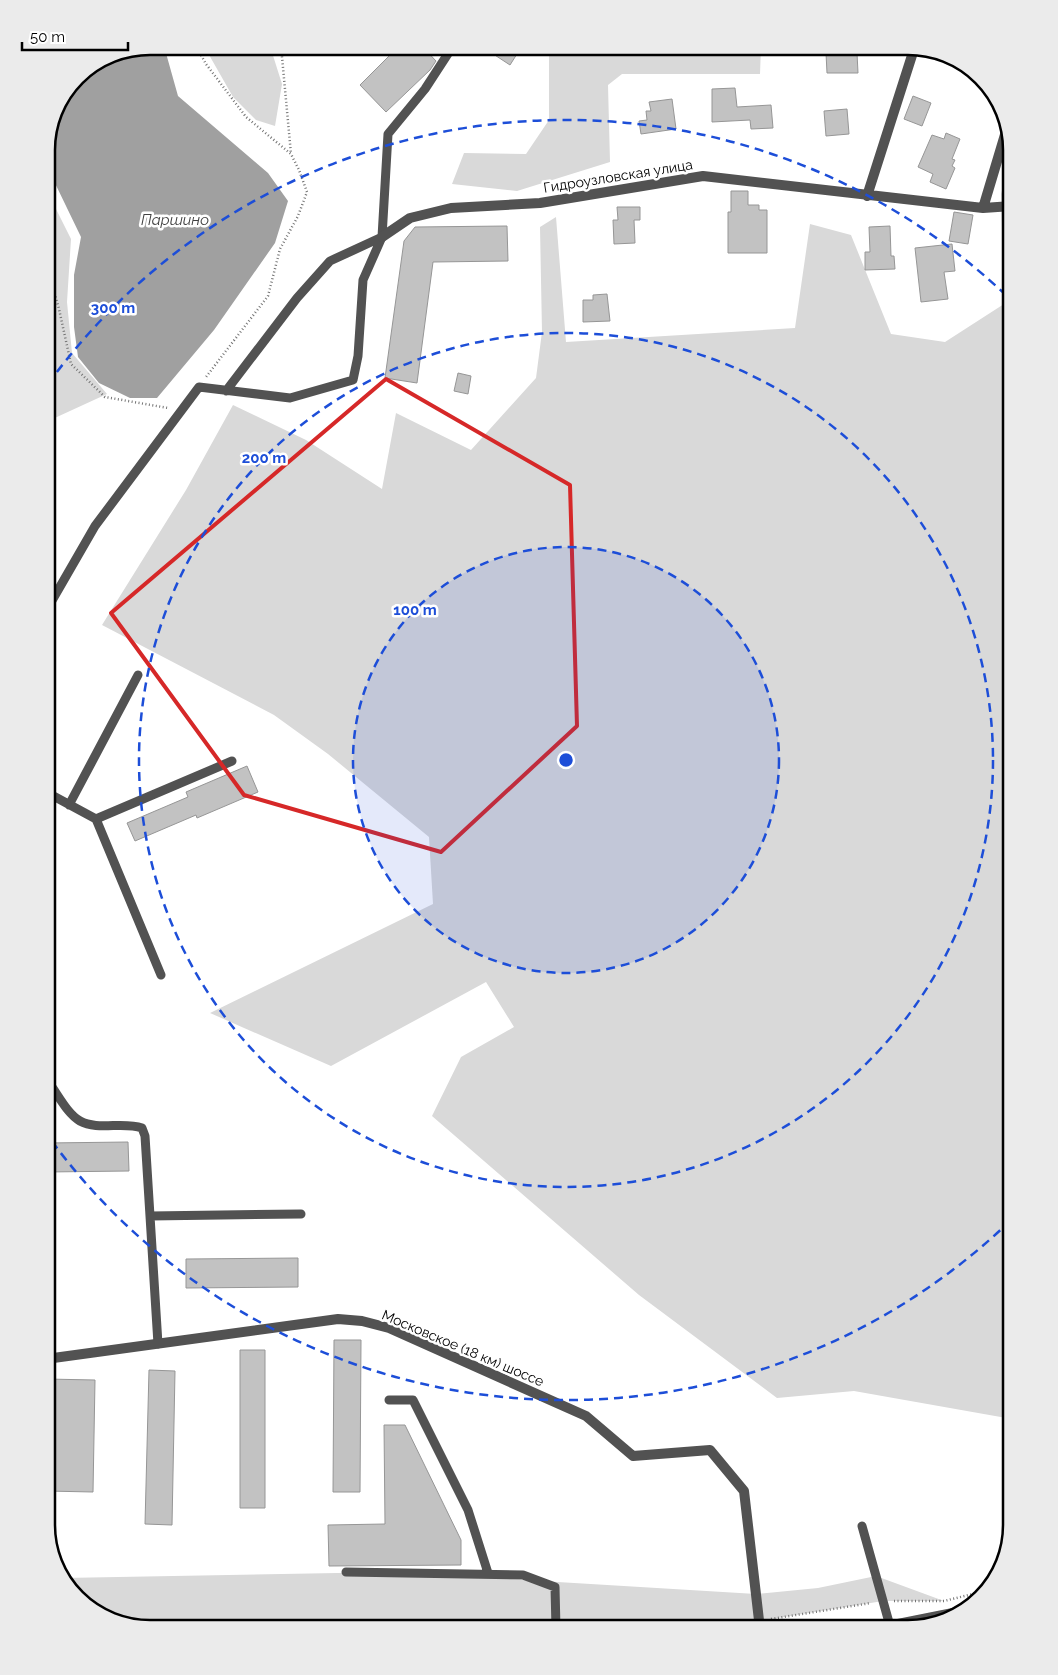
<svg xmlns="http://www.w3.org/2000/svg" width="1058" height="1675" viewBox="0 0 1058 1675" font-family="Raleway,sans-serif">
<style>
.green{fill:#d9d9d9}
.water{fill:#a0a0a0}
.building{fill:#c2c2c2;stroke:#969696}
.lines{fill:none;stroke-linecap:round;stroke-linejoin:round}
.path{stroke:#747474;stroke-width:2.5;stroke-dasharray:1 2.5;stroke-linecap:butt}
.lane{stroke:#525252;stroke-width:9}
.street{stroke:#525252;stroke-width:10}
.marked{fill:none;stroke:#d62828;stroke-width:4;stroke-linejoin:round}
.ring{fill:none;stroke:#1d4ed8;stroke-width:2.5;stroke-dasharray:9 6}
.labels{text-anchor:middle;stroke-width:5;stroke-linejoin:round;paint-order:stroke}
.street-label{font-size:14px;fill:#000;stroke:#fff}
.water-label{font-size:15px;font-style:italic;fill:#414141;stroke:#fff}
.rim{fill:none;stroke:#000;stroke-width:2.5}
.centre{fill:#1d4ed8;stroke:#fff;stroke-width:2.5}
.ring-label{font-size:15px;text-anchor:middle;font-weight:bold;fill:#1d4ed8;stroke:#fff;stroke-width:5;stroke-linejoin:round;paint-order:stroke}
</style>
<rect width="100%" height="100%" fill="#fff"/>
<!-- green -->
<path class="green" d="M 204,46 L 270,46 L 282,84 L 275,126 L 256,120 L 233,97 Z
M 549,46 L 761,46 L 760,74 L 622,74 L 608,85 L 610,162 L 517,191 L 452,184 L 464,153 L 526,154 L 549,120 Z
M 1012,157 L 1012,1419 L 854,1391 L 777,1398 L 639,1295 L 432,1116 L 461,1057 L 514,1027 L 486,982 L 331,1066 L 210,1013 L 433,904 L 429,837 L 328,754 L 274,715 L 102,625 L 186,490 L 233,405 L 306,440 L 382,489 L 396,413 L 471,450 L 536,378 L 542,332 L 540,227 L 556,217 L 566,342 L 795,328 L 810,224 L 851,235 L 891,334 L 945,342 L 1004,304 L 1001,194 Z
M 46,189 L 71,239 L 67,302 L 72,353 L 107,394 L 46,422 Z
M 393,1572 L 756,1594 L 818,1588 L 876,1576 L 944,1601 L 883,1601 L 759,1621 L 687,1629 L 143,1629 L 93,1611 L 63,1578 Z"/>
<!-- water -->
<path class="water" d="M 150,46 L 164,46 L 178,96 L 268,173 L 288,201 L 275,243 L 214,330 L 157,398 L 130,398 L 99,383 L 78,357 L 74,327 L 74,275 L 81,237 L 52,177 L 46,170 L 46,143 L 54,110 L 77,76 L 110,54 Z"/>
<!-- building -->
<path class="building" d="M 399,46 L 422,46 L 436,61 L 430,70 L 386,112 L 360,85 Z
M 481,46 L 522,46 L 510,65 Z
M 826,53 L 857,53 L 858,73 L 827,73 Z
M 735,88 L 737,107 L 771,105 L 773,128 L 751,129 L 750,120 L 712,122 L 712,89 Z
M 913,96 L 931,103 L 922,126 L 904,119 Z
M 672,99 L 676,129 L 641,134 L 639,121 L 647,120 L 646,111 L 651,111 L 649,102 Z
M 847,109 L 849,134 L 826,136 L 824,111 Z
M 946,133 L 960,139 L 952,159 L 955,160 L 952,166 L 955,168 L 946,189 L 930,182 L 933,174 L 918,167 L 932,135 L 944,139 Z
M 731,191 L 748,191 L 748,205 L 759,205 L 759,210 L 767,210 L 767,253 L 728,253 L 728,212 L 731,212 Z
M 617,207 L 640,207 L 640,220 L 634,220 L 635,243 L 614,244 L 613,220 L 618,220 Z
M 954,212 L 973,215 L 968,244 L 949,241 Z
M 507,226 L 508,261 L 433,262 L 417,383 L 385,378 L 404,241 L 415,227 Z
M 890,226 L 891,256 L 894,256 L 895,269 L 865,270 L 865,252 L 870,252 L 869,227 Z
M 952,244 L 955,271 L 944,272 L 948,299 L 921,302 L 915,248 Z
M 607,294 L 610,321 L 583,322 L 583,300 L 593,300 L 593,295 Z
M 458,373 L 471,376 L 468,394 L 454,391 Z
M 247,766 L 258,792 L 197,818 L 196,815 L 135,841 L 127,823 L 188,797 L 186,792 Z
M 128,1142 L 129,1171 L 46,1172 L 46,1143 Z
M 298,1258 L 298,1287 L 186,1288 L 186,1259 Z
M 334,1340 L 361,1340 L 360,1492 L 333,1492 Z
M 240,1350 L 265,1350 L 265,1508 L 240,1508 Z
M 149,1370 L 175,1371 L 172,1525 L 145,1524 Z
M 46,1379 L 95,1380 L 93,1492 L 46,1491 Z
M 384,1425 L 405,1425 L 461,1540 L 461,1565 L 329,1566 L 328,1525 L 385,1524 Z"/>
<g class="lines">
<!-- path -->
<path class="path" d="M 196,46 L 206,64 L 246,117 L 291,154 L 299,170 L 307,192 L 298,216 L 280,249 L 268,296 L 206,377
M 281,46 L 291,154
M 46,263 L 59,309 L 71,364 L 105,397 L 168,408
M 894,1601 L 944,1601 L 985,1591
M 771,1619 L 871,1603
M 687,1629 L 748,1622"/>
<!-- lane -->
<path class="lane" d="M 226,391 L 297,298 L 330,261 L 382,237
M 46,611 L 95,526 L 199,387 L 290,398 L 353,380 L 358,356 L 363,280 L 382,237 L 388,134 L 425,89 L 453,46
M 46,792 L 96,819 L 161,975
M 69,805 L 138,675
M 96,819 L 232,761
M 46,1079 C 57,1092 66,1113 80,1121 C 98,1131 123,1121 142,1128 L 145,1136 L 158,1344
M 150,1216 L 301,1214
M 389,1400 L 413,1400 L 468,1510 L 488,1573
M 862,1526 L 890,1626
M 346,1572 L 523,1575 L 555,1587 L 556,1629"/>
<!-- street -->
<path class="street" d="M 867,196 L 915,46
M 983,208 L 1007,128
M 382,237 L 410,218 L 451,208 L 540,203 L 703,176 L 983,208 L 1012,206
M 46,1359 L 338,1319 L 362,1321 L 389,1328 L 586,1416 L 633,1456 L 710,1450 L 744,1491 L 760,1629
M 873,1629 L 963,1611"/>
</g>
<!-- marked area -->
<path class="marked" d="M 386,379 L 570,485 L 577,726 L 441,852 L 244,795 L 111,613 Z"/>
<!-- distance rings -->
<circle cx="566" cy="760" r="213" fill="#1d4ed8" fill-opacity=".12"/>
<g class="ring">
<circle cx="566" cy="760" r="213"/>
<circle cx="566" cy="760" r="427"/>
<path d="M1011 1220A640 640 0 0 1 48 1136M48 384A640 640 0 0 1 1011 300"/>
</g>
<g class="labels">
<!-- street labels -->
<g class="street-label">
<text transform="translate(618 176) rotate(-9)" y="5">Гидроузловская улица</text>
<text transform="translate(463 1348) rotate(23)" y="5">Московское (18 км) шоссе</text>
</g>
<!-- water labels -->
<g class="water-label">
<text x="175" y="225">Паршино</text>
</g>
</g>
<!-- crop -->
<path d="M0 0H1058V1675H0ZM150 55H908A95 95 0 0 1 1003 150V1525A95 95 0 0 1 908 1620H150A95 95 0 0 1 55 1525V150A95 95 0 0 1 150 55Z" fill="#ebebeb" fill-rule="evenodd"/>
<path class="rim" d="M150 55H908A95 95 0 0 1 1003 150V1525A95 95 0 0 1 908 1620H150A95 95 0 0 1 55 1525V150A95 95 0 0 1 150 55Z"/>
<circle cx="566" cy="760" r="8" class="centre"/>
<g class="ring-label">
<text x="113" y="313">300 m</text>
<text x="264" y="463">200 m</text>
<text x="415" y="615">100 m</text>
</g>
<!-- scale -->
<path d="M22 42v8h106v-8" fill="none" stroke="#000000" stroke-width="2.5"/>
<text x="30" y="42" font-size="15" fill="#000000" stroke="#ffffff" stroke-width="4" paint-order="stroke">50 m</text>
</svg>
